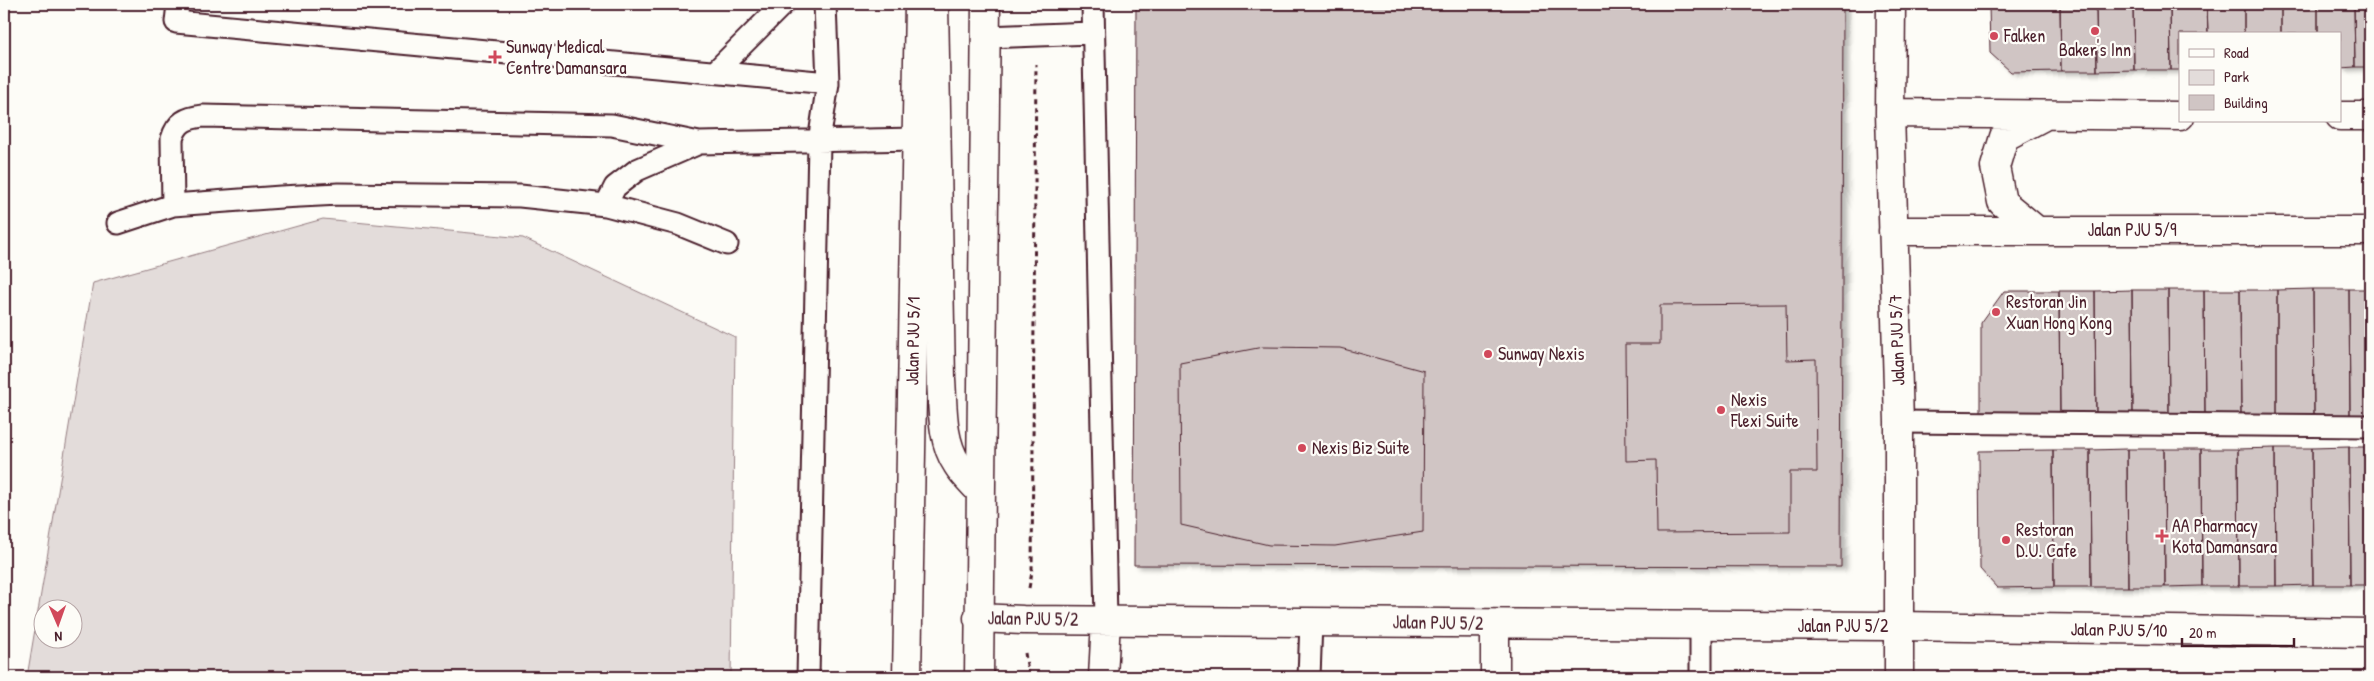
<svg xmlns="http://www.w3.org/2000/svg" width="2374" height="681" viewBox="0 0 2374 681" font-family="'Patrick Hand',sans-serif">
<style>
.green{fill:#e3dcda;stroke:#967e82;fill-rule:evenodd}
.building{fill:#d0c5c4;stroke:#4a1f2b;filter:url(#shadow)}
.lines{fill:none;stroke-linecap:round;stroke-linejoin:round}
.lane-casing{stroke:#4a1f2b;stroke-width:25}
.street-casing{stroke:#4a1f2b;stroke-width:31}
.secondary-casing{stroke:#4a1f2b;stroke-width:31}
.primary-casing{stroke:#4a1f2b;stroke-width:31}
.path{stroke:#4a1f2b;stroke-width:3;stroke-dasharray:5 4;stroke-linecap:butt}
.lane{stroke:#fdfcf7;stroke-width:21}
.street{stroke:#fdfcf7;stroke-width:28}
.secondary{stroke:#fdfcf7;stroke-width:28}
.primary{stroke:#fdfcf7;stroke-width:28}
.poi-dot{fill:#d1495b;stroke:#fdfcf7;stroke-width:2}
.labels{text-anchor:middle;stroke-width:4.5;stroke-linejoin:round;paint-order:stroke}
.poi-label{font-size:18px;fill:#4a1f2b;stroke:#fdfcf7;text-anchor:start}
.street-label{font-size:18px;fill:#4a1f2b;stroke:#fdfcf7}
</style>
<defs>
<filter id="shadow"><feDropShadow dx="5.5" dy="3" stdDeviation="2.5" flood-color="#0004"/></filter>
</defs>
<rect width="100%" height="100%" fill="#fdfcf7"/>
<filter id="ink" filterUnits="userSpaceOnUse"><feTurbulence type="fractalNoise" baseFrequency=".02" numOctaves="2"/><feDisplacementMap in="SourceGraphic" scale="10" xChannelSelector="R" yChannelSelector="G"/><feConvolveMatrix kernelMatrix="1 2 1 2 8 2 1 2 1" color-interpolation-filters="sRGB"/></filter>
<g filter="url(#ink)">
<!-- green -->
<path class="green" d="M 323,219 L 523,238 L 735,337 L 731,677 L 27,677 L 93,283 ZM 42,608 L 72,608 L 72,638 L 42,638 Z"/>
<!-- building -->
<path class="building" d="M 1136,4 L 1843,4 L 1841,567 L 1134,565 Z
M 1989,4 L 2060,4 L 2061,71 L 2011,72 L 1990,53 Z
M 2060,4 L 2096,4 L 2097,71 L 2061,71 Z
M 2096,4 L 2133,4 L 2134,70 L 2097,71 Z
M 2133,4 L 2170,4 L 2171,70 L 2134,70 Z
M 2170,4 L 2207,4 L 2208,34 L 2180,34 L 2180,70 L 2171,70 Z
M 2207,4 L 2244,4 L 2244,34 L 2208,34 Z
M 2244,4 L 2281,4 L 2281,34 L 2244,34 Z
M 2281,4 L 2318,4 L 2318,34 L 2281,34 Z
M 2318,4 L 2354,4 L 2355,67 L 2340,68 L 2340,34 L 2318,34 Z
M 2354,4 L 2370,4 L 2370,67 L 2355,67 Z
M 2313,289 L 2314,417 L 2277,417 L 2277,290 Z
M 2313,289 L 2349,289 L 2350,416 L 2314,417 Z
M 2349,289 L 2370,289 L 2370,416 L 2350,416 Z
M 2132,290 L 2133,417 L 2096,418 L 2095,291 Z
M 2132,290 L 2168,290 L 2169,417 L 2133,417 Z
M 2168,290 L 2204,290 L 2205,417 L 2169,417 Z
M 2204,290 L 2240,290 L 2241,417 L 2205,417 Z
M 2240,290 L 2277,290 L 2277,417 L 2241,417 Z
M 2004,291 L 2059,291 L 2060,418 L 1981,418 L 1981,323 Z
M 2059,291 L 2095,291 L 2096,418 L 2060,418 Z
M 1786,304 L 1787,360 L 1816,359 L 1817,472 L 1790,472 L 1790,532 L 1657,533 L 1656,460 L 1626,461 L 1625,344 L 1660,344 L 1660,305 Z
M 1263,347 L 1340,348 L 1424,371 L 1423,532 L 1335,546 L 1269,545 L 1181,525 L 1180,363 Z
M 2349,447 L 2370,447 L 2370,585 L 2350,585 Z
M 2349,447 L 2350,585 L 2313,585 L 2312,448 Z
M 2275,448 L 2312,448 L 2313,585 L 2276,586 Z
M 2275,448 L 2276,586 L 2239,586 L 2238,449 Z
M 2127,449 L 2164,449 L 2165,587 L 2128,587 Z
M 2127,449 L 2128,587 L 2091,587 L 2090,450 Z
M 2164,449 L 2201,449 L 2202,586 L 2165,587 Z
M 2201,449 L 2238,449 L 2239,586 L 2202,586 Z
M 2053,450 L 2090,450 L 2091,587 L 2054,587 Z
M 2053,450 L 2054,587 L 1997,588 L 1980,569 L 1979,451 Z"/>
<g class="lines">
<!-- lane casing -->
<g class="lane-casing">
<path id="lane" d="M 178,4 L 176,22 L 828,83
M 1093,4 L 1106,620
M 986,37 L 1092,33
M 715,72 L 783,4
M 173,205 L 172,139 C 177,122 186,118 203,116 L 612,125 L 699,143 L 916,139
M 606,205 L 615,187 L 637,170 L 699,143
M 118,223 L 173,205 L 281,197 L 339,194 L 520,196 L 606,205 L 678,224 L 727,244
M 1899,422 L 2370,426
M 808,677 L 819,142 L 828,83 L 825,4
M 1309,677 L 1311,622
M 1701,677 L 1701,625"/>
</g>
<!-- street casing -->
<g class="street-casing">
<path id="street" d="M 1891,4 L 1890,113 L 1899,422 L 1899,677
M 1890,113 L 2180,116
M 2340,116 L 2370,116
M 2036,230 L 2002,202 L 1995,167 L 2004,137 L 2042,117
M 1893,231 L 2370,231
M 978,618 L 1023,620 L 1898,626 L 2370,633
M 1103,677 L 1106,620
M 1495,677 L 1495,624"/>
</g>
<!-- secondary casing -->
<g class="secondary-casing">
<path id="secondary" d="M 907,677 L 919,4
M 979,677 L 986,4"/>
</g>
<!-- primary casing -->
<g class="primary-casing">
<path id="primary" d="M 934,4 L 941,379 C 943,406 941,440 957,464 C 963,474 972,482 980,491"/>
</g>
<!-- path -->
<path class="path" d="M 1029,588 L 1032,572 L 1036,64
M 1025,653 L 1029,677"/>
<!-- lane -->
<use href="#lane" class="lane"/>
<!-- street -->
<use href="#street" class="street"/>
<!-- secondary -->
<use href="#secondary" class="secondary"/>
<!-- primary -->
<use href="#primary" class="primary"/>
</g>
</g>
<!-- markers -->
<g class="poi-dot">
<circle cx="2095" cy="31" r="5"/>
<circle cx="1994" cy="36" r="5"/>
<path d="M492.5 49.5h5v5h5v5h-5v5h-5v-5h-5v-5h5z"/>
<circle cx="1996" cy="312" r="5"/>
<circle cx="1488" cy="354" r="5"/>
<circle cx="1721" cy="410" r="5"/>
<circle cx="1302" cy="448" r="5"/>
<path d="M2159.5 528.5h5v5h5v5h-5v5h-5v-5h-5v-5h5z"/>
<circle cx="2006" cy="540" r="5"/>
</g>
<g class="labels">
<!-- poi labels -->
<g class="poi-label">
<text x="2004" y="42">Falken</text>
<text x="506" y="53">Sunway Medical<tspan x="506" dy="21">Centre Damansara</tspan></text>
<text x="2095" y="56" text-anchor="middle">Baker's Inn</text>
<text x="2006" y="308">Restoran Jin<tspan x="2006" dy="21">Xuan Hong Kong</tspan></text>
<text x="1498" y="360">Sunway Nexis</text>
<text x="1731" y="406">Nexis<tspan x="1731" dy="21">Flexi Suite</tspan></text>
<text x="1312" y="454">Nexis Biz Suite</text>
<text x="2172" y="532">AA Pharmacy<tspan x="2172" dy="21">Kota Damansara</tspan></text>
<text x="2016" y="536">Restoran<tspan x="2016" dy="21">D.U. Cafe</tspan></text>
</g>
<!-- street labels -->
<g class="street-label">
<text x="2132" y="236">Jalan PJU 5/9</text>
<text transform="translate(1897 340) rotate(-92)" y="6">Jalan PJU 5/7</text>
<text transform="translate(913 341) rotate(-89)" y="6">Jalan PJU 5/1</text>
<text transform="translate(1033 619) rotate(1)" y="6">Jalan PJU 5/2</text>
<text transform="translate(1438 623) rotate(1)" y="6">Jalan PJU 5/2</text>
<text x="1843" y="632">Jalan PJU 5/2</text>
<text transform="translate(2119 630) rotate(1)" y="6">Jalan PJU 5/10</text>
</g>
</g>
<!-- margin -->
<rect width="2374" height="681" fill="none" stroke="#fdfcf7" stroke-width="20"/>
<rect x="10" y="10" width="2354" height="661" fill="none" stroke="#4a1f2b" stroke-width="2" filter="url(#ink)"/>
<!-- legend -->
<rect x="2179" y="32" width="162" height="90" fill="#fdfcf7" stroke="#b5a4a5"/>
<rect x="2189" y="49" width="25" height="8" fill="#fdfcf7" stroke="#b5a4a5"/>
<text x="2224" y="58" font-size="15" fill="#4a1f2b">Road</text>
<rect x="2189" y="70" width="25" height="15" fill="#e3dcda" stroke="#b5a4a5"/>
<text x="2224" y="82" font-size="15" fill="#4a1f2b">Park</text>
<rect x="2189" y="95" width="25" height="15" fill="#d0c5c4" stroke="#b5a4a5"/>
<text x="2224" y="108" font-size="15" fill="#4a1f2b">Building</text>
<!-- north arrow -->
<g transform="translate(58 624) rotate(178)"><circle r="24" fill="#fdfcf7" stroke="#b5a4a5"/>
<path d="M0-4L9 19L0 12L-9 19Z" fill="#d1495b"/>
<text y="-8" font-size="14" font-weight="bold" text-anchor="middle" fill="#4a1f2b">N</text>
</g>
<!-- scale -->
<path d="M2182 638v8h112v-8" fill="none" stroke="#4a1f2b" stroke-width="2.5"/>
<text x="2189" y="638" font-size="15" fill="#4a1f2b" stroke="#fdfcf7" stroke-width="4" paint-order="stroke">20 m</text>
</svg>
